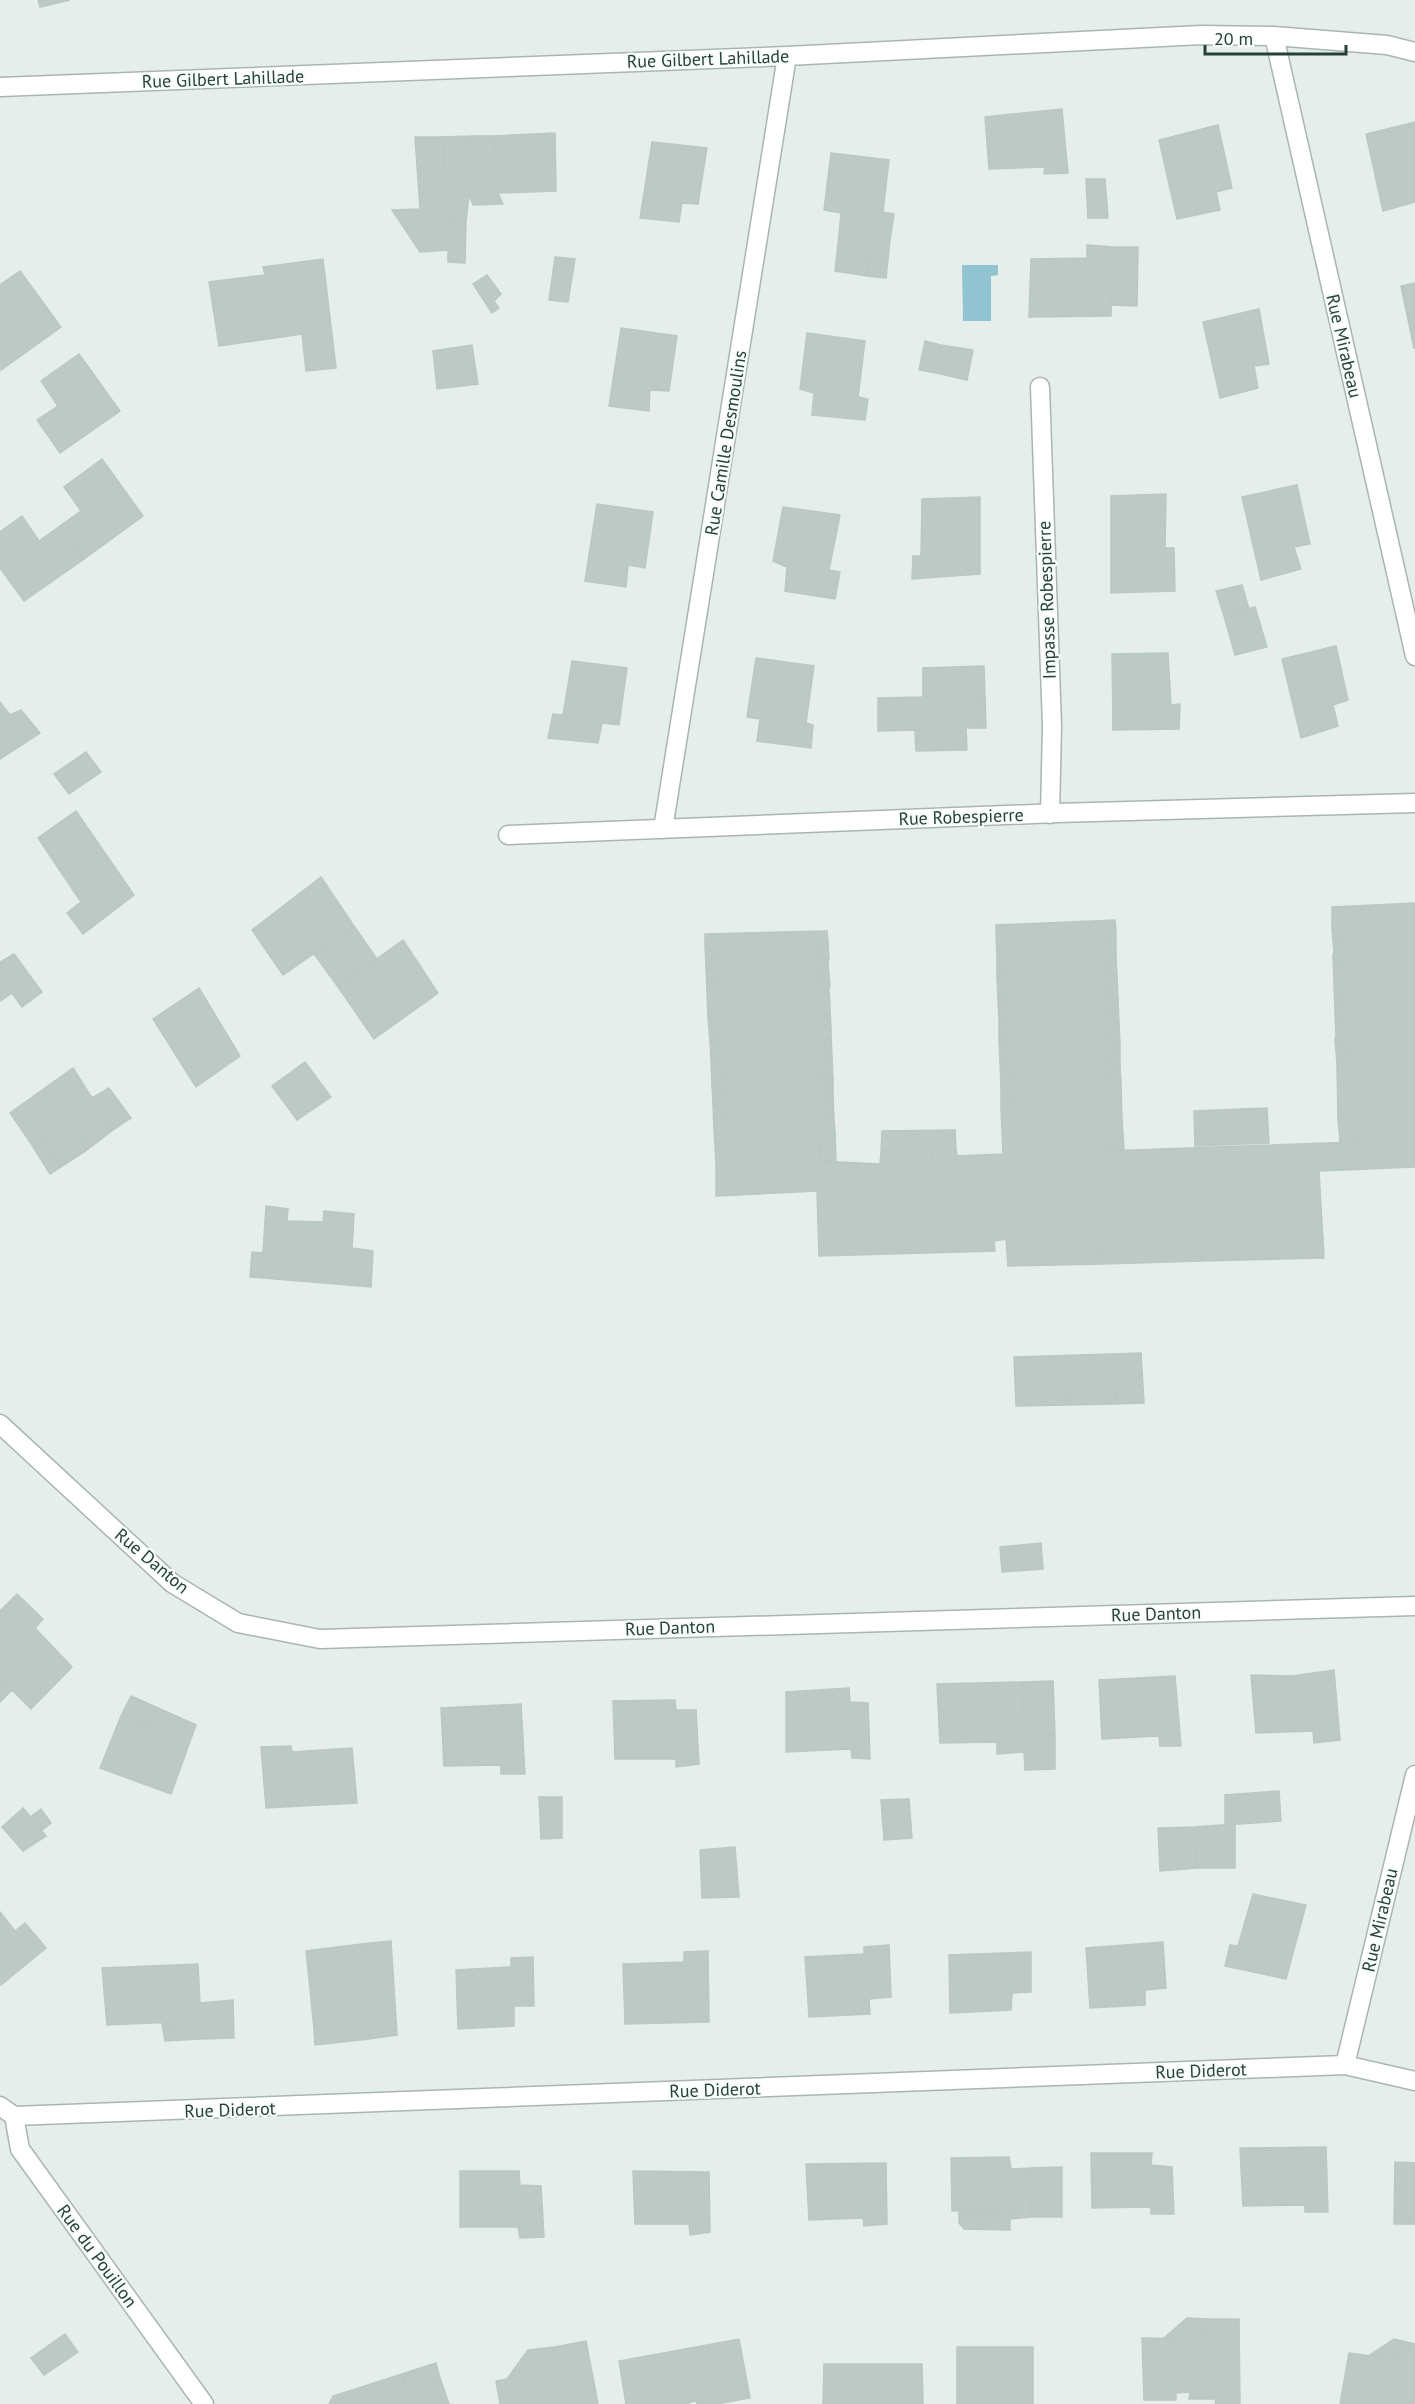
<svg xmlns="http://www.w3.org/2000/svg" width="1415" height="2404" viewBox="0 0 1415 2404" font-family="'PT Sans',sans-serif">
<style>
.water{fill:#91c4d0}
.building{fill:#bcc9c4;stroke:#b9c8c2;stroke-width:1.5}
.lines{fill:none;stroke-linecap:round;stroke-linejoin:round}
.minor-casing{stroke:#a8b6b2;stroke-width:21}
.minor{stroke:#fff;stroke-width:18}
.labels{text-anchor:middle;stroke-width:4.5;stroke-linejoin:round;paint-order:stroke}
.street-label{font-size:18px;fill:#25403a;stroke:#f7fbf9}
</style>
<rect width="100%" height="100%" fill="#e6eeeb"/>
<!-- water -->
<path class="water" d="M 962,265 L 998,265 L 998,275 L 991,276 L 991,321 L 963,321 Z"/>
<!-- building -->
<path class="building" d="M 38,0 L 70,0 L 40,7 Z
M 1062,109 L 1068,173 L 1044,174 L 1045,167 L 989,169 L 985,117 Z
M 1415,122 L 1415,202 L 1383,211 L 1366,134 Z
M 1218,125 L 1232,188 L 1216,192 L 1220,210 L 1177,219 L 1159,140 Z
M 555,133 L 556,191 L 498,193 L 494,136 Z
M 469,136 L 494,136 L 498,193 L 503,204 L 473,205 L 469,194 Z
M 469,136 L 469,195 L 446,194 L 443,137 Z
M 415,137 L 443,137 L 446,194 L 469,195 L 466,221 L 448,221 L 449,250 L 420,252 L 392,210 L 420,209 Z
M 652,142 L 707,148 L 698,204 L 682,203 L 679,222 L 640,218 Z
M 831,153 L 889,160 L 883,212 L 894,214 L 890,241 L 839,235 L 841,213 L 824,210 Z
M 1086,179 L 1105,179 L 1108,218 L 1088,218 Z
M 448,221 L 466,221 L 465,263 L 448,262 Z
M 839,235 L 890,241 L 888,259 L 869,257 L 867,276 L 835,271 Z
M 1087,245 L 1112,247 L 1111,316 L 1029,317 L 1031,259 L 1087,258 Z
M 1112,247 L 1138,247 L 1137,306 L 1111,305 Z
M 555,257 L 575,259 L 568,302 L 549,300 Z
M 869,257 L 888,259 L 886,278 L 867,276 Z
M 323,259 L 336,368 L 306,371 L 302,334 L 219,346 L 209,282 L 265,275 L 263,267 Z
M 20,271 L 61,327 L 1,370 L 0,285 Z
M 487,275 L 501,294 L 494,301 L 499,308 L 492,313 L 473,284 Z
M 1415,283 L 1415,348 L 1414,348 L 1401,286 Z
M 1259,309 L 1269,364 L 1254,366 L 1258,388 L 1220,398 L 1203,322 Z
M 621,328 L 677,336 L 669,391 L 650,390 L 649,411 L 609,406 Z
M 807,333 L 865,341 L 858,397 L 868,399 L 865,420 L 812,415 L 814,393 L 800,389 Z
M 925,341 L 941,345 L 936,373 L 919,370 Z
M 472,345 L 478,384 L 437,389 L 433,351 Z
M 941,345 L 973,350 L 967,380 L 936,373 Z
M 79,354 L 120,411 L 60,453 L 37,420 L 58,406 L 41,381 Z
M 102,459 L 143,516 L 84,559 L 60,526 L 81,511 L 64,487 Z
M 1297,485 L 1310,544 L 1294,547 L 1301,569 L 1261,580 L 1242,497 Z
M 1166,494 L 1165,548 L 1174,548 L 1175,591 L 1111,593 L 1111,496 Z
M 980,497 L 980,574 L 912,579 L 913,556 L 921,556 L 922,499 Z
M 597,504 L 653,512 L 645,568 L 628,565 L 626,587 L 585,581 Z
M 783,507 L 840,515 L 829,570 L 840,572 L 835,599 L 785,591 L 787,567 L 773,561 Z
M 22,516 L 39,541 L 60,526 L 84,559 L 24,601 L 0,568 L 0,532 Z
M 1242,585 L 1249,609 L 1224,616 L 1216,591 Z
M 1255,607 L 1267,647 L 1235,655 L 1224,616 Z
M 1336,646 L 1348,700 L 1333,705 L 1338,726 L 1301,738 L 1282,659 Z
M 1168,653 L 1171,705 L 1180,704 L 1179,729 L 1113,730 L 1112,654 Z
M 756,658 L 814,666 L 806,723 L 813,725 L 811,748 L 757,741 L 760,719 L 747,717 Z
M 572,661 L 627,668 L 619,725 L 602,723 L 598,743 L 548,738 L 553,714 L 563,715 Z
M 984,666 L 985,696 L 979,697 L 979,728 L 966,728 L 967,750 L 916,751 L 915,730 L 878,731 L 878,698 L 923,697 L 923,668 Z
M 985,696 L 986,728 L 979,728 L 979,697 Z
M 0,702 L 10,715 L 21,710 L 40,733 L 0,759 Z
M 86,752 L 101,772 L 69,794 L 54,774 Z
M 76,811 L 134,895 L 83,934 L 67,913 L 81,902 L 38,838 Z
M 321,877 L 354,926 L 283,975 L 252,930 Z
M 1415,903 L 1415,1167 L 1319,1171 L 1323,1240 L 1200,1246 L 1201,1261 L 1104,1264 L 1102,1249 L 1007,1253 L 1006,1239 L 994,1241 L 995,1251 L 819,1256 L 817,1191 L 739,1195 L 739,1162 L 716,1164 L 714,1129 L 728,1114 L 713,1104 L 728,1095 L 712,1086 L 728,1074 L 711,1059 L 724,1049 L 710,1042 L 723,1029 L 708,1016 L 723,1004 L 707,992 L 720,980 L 706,966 L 717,954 L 705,944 L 705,934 L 827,931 L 828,940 L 818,954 L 829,959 L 828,963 L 817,978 L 830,986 L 820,1002 L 830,1004 L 830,1010 L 819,1024 L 831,1028 L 831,1034 L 819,1048 L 832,1057 L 817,1075 L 833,1079 L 821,1088 L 833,1098 L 821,1111 L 834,1120 L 835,1132 L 819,1132 L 820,1161 L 880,1164 L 881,1152 L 905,1150 L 904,1162 L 932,1162 L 932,1149 L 956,1148 L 957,1156 L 1003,1154 L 1001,1109 L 1013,1100 L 1001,1087 L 1014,1077 L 1000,1063 L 1013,1055 L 999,1041 L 1012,1033 L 999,1020 L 1011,1011 L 998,1000 L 1012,991 L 997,977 L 1013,968 L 997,955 L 1011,941 L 996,932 L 996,925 L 1115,920 L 1116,931 L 1101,950 L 1116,956 L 1103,968 L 1117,976 L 1103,998 L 1118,1000 L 1104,1013 L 1119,1023 L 1105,1037 L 1120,1045 L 1105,1062 L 1120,1068 L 1107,1077 L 1121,1084 L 1122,1119 L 1104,1119 L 1106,1151 L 1355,1142 L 1354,1116 L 1338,1118 L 1337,1064 L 1352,1051 L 1335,1040 L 1336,1035 L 1347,1026 L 1335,1015 L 1335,1006 L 1346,1000 L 1334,989 L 1334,980 L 1346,970 L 1333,956 L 1334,951 L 1343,941 L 1332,928 L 1332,907 Z
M 354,926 L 377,959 L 338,987 L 314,954 Z
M 1332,928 L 1343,941 L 1334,951 Z
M 1116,931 L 1116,956 L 1101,950 Z
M 996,932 L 1011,941 L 997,955 Z
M 403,940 L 438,993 L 374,1039 L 338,987 Z
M 828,940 L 829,959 L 818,954 Z
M 705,944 L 717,954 L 706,966 Z
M 14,954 L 42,992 L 22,1007 L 12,993 L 0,1001 L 0,962 Z
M 997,955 L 1013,968 L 997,977 Z
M 1116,956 L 1117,976 L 1103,968 Z
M 1333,956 L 1346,970 L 1334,980 Z
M 828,963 L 830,986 L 817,978 Z
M 706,966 L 720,980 L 707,992 Z
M 1117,976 L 1118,1000 L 1103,998 Z
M 997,977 L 1012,991 L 998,1000 Z
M 199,988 L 240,1056 L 196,1087 L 153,1019 Z
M 1334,989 L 1346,1000 L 1335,1006 Z
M 829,990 L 830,1004 L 820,1002 Z
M 707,992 L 723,1004 L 708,1016 Z
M 998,1000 L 1011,1011 L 999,1020 Z
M 1118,1000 L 1119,1023 L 1104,1013 Z
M 830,1010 L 831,1028 L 819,1024 Z
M 1335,1015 L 1347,1026 L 1336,1035 Z
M 708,1016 L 723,1029 L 710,1042 Z
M 999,1020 L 1012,1033 L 999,1041 Z
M 1119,1023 L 1120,1045 L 1105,1037 Z
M 831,1034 L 832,1057 L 819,1048 Z
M 1335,1040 L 1352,1051 L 1337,1064 Z
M 999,1041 L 1013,1055 L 1000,1063 Z
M 710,1042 L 724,1049 L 711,1059 Z
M 1120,1045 L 1120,1068 L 1105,1062 Z
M 832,1057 L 833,1079 L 817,1075 Z
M 711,1059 L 728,1074 L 712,1086 Z
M 305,1062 L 331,1097 L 297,1120 L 272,1086 Z
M 1000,1063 L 1014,1077 L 1001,1087 Z
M 73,1068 L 92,1098 L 109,1088 L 131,1118 L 113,1130 L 107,1123 L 81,1141 L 87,1150 L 61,1167 L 40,1135 L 30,1142 L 10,1113 Z
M 1120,1068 L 1121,1084 L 1107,1077 Z
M 833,1079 L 833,1098 L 821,1088 Z
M 712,1086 L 728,1095 L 713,1104 Z
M 1001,1087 L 1013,1100 L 1001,1109 Z
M 833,1098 L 834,1120 L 821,1111 Z
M 713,1104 L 728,1114 L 714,1129 Z
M 1267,1108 L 1269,1143 L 1195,1146 L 1194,1111 Z
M 1354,1116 L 1355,1142 L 1340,1143 L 1338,1118 Z
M 1104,1119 L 1122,1119 L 1124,1150 L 1106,1151 Z
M 107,1123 L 113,1130 L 87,1150 L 81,1141 Z
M 955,1130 L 956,1148 L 932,1149 L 932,1162 L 904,1162 L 905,1150 L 881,1152 L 882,1131 Z
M 819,1132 L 835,1132 L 836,1163 L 820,1161 Z
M 40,1135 L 61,1167 L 50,1174 L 30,1142 Z
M 739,1162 L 739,1195 L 716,1196 L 716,1164 Z
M 266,1206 L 288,1209 L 287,1221 L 323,1222 L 324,1211 L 354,1214 L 352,1248 L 373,1251 L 371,1287 L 250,1277 L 252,1252 L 263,1253 Z
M 1323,1240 L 1324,1258 L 1201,1261 L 1200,1246 Z
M 1102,1249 L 1104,1264 L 1008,1266 L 1007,1253 Z
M 1141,1353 L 1144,1403 L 1115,1404 L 1116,1392 L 1067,1393 L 1066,1405 L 1016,1406 L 1014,1357 Z
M 1116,1392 L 1115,1404 L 1066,1405 L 1067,1393 Z
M 1041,1543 L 1043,1569 L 1002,1572 L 1000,1547 Z
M 17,1594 L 43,1619 L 35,1628 L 72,1667 L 31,1709 L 0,1678 L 0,1611 Z
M 1334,1670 L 1340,1740 L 1314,1743 L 1313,1731 L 1256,1733 L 1251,1675 L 1292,1676 Z
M 1175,1676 L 1181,1746 L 1160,1746 L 1159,1736 L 1102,1739 L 1099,1680 Z
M 0,1678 L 12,1690 L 0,1702 Z
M 1053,1681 L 1055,1734 L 1024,1736 L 1022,1682 Z
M 1022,1682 L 1024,1736 L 1055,1734 L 1055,1769 L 1025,1770 L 1024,1752 L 997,1754 L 997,1742 L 940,1743 L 937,1684 Z
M 849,1688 L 850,1702 L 868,1703 L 870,1759 L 852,1758 L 851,1749 L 786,1752 L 786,1692 Z
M 131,1696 L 158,1708 L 149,1729 L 121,1716 Z
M 675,1700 L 676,1710 L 696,1710 L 699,1764 L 676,1767 L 676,1759 L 615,1759 L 613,1701 Z
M 521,1704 L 525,1774 L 501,1774 L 501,1765 L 444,1766 L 441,1708 Z
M 158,1708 L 196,1725 L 171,1794 L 100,1768 L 121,1716 L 149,1729 Z
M 291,1746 L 292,1752 L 352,1748 L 357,1803 L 266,1808 L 261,1747 Z
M 1279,1791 L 1281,1821 L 1225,1825 L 1225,1795 Z
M 539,1797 L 562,1797 L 562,1838 L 541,1839 Z
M 909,1799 L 912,1838 L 884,1840 L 881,1800 Z
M 23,1808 L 46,1836 L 23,1851 L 2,1827 Z
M 41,1809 L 51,1823 L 42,1830 L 30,1817 Z
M 1235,1824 L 1235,1868 L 1197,1868 L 1194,1827 Z
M 1194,1827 L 1197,1868 L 1160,1871 L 1158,1828 Z
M 735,1847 L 739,1897 L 702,1898 L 700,1850 Z
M 1253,1894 L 1306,1905 L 1286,1979 L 1225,1966 L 1230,1945 L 1238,1946 Z
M 0,1912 L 15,1931 L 25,1923 L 46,1948 L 1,1985 Z
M 391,1941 L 397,2035 L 369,2039 L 367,2022 L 314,2029 L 308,1969 L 363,1960 L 361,1944 Z
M 1163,1942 L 1166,1988 L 1145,1990 L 1145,2005 L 1090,2008 L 1086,1948 Z
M 361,1944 L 363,1960 L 308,1969 L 306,1951 Z
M 889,1945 L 891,1997 L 869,1999 L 870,2014 L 809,2017 L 805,1957 L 864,1954 L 864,1947 Z
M 708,1951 L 709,2022 L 625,2024 L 623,1964 L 684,1962 L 684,1952 Z
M 1031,1952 L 1031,1992 L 1012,1993 L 1011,2010 L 950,2013 L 949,1955 Z
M 533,1957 L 534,2006 L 514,2006 L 514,2026 L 458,2029 L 456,1970 L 511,1967 L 511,1958 Z
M 198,1964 L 200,2003 L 233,2000 L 234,2038 L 200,2039 L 198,2029 L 174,2031 L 174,2022 L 107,2025 L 102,1968 Z
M 174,2022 L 174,2031 L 198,2029 L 200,2039 L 165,2041 L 162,2024 Z
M 367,2022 L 369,2039 L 315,2045 L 314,2029 Z
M 1326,2147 L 1328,2212 L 1305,2212 L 1305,2205 L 1243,2206 L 1240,2148 Z
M 1091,2153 L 1152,2153 L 1151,2165 L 1172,2167 L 1174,2214 L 1151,2214 L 1151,2207 L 1092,2208 Z
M 1009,2157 L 1011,2169 L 1030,2168 L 1031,2217 L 1010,2219 L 1010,2209 L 952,2211 L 951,2158 Z
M 1395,2162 L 1415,2163 L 1415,2224 L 1394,2224 Z
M 886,2163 L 887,2224 L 864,2226 L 863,2218 L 809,2220 L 806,2164 Z
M 1062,2167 L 1062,2217 L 1031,2217 L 1030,2168 Z
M 460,2171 L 519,2171 L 520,2185 L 541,2186 L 544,2237 L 520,2238 L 518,2227 L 460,2227 Z
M 633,2171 L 709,2172 L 710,2232 L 690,2235 L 689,2224 L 635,2224 Z
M 1010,2209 L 1010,2230 L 964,2229 L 959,2223 L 959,2210 Z
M 1187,2318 L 1205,2319 L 1206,2329 L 1194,2339 L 1164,2338 Z
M 1205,2319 L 1239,2319 L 1240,2404 L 1216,2404 L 1215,2399 L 1189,2399 L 1190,2392 L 1176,2393 L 1176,2400 L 1144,2400 L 1142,2338 L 1194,2339 L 1206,2329 Z
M 65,2334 L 78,2352 L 44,2375 L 31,2358 Z
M 739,2339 L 750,2398 L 716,2404 L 697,2404 L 696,2400 L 687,2404 L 626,2404 L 619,2361 Z
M 1394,2339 L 1415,2344 L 1415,2347 L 1394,2359 L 1370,2355 Z
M 586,2341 L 598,2404 L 500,2404 L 496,2381 L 535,2374 L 555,2356 L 554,2347 Z
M 554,2347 L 555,2356 L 535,2374 L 507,2379 L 528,2350 Z
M 957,2347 L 1033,2347 L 1033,2404 L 957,2404 Z
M 1415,2347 L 1415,2404 L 1340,2404 L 1349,2353 L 1394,2359 Z
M 436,2363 L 440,2378 L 406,2389 L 402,2374 Z
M 824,2364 L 922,2364 L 923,2404 L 823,2404 Z
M 402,2374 L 406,2389 L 440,2378 L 449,2404 L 329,2404 L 333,2396 Z"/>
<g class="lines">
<!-- minor casing -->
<g class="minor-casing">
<path id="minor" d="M 1274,36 L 1415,656
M 0,87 L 787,56 L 1201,35 L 1274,36 L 1387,45 L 1415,52
M 1040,387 L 1052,726 L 1050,814
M 663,829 L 787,56
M 508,835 L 1057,813 L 1415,803
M 0,1424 L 172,1583 L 238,1623 L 320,1639 L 1415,1606
M 1345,2065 L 1415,1775
M 0,2106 L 14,2116 L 20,2149 L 204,2404
M 14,2116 L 1345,2065 L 1415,2081"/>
</g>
<!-- minor -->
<use href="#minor" class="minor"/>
</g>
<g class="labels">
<!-- street labels -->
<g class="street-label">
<text transform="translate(708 59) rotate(-2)" y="6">Rue Gilbert Lahillade</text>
<text transform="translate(223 79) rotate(-2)" y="6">Rue Gilbert Lahillade</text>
<text transform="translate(1344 346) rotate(77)" y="6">Rue Mirabeau</text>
<text transform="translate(726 443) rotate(-81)" y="6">Rue Camille Desmoulins</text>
<text transform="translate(1047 600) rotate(-92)" y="6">Impasse Robespierre</text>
<text transform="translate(961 817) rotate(-2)" y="6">Rue Robespierre</text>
<text transform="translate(152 1561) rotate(40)" y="6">Rue Danton</text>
<text transform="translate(1156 1614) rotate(-2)" y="6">Rue Danton</text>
<text transform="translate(670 1628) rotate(-2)" y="6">Rue Danton</text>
<text transform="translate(1380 1920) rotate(-77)" y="6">Rue Mirabeau</text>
<text transform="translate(1201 2071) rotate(-2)" y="6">Rue Diderot</text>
<text transform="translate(715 2090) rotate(-2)" y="6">Rue Diderot</text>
<text transform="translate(230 2110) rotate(-2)" y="6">Rue Diderot</text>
<text transform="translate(97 2256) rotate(54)" y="6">Rue du Pouillon</text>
</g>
</g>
<!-- scale -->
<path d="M1205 45v9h141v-9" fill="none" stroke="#25403a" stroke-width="3"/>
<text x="1214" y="45" font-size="18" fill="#25403a" stroke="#f7fbf9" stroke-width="4.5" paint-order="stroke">20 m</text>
</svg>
